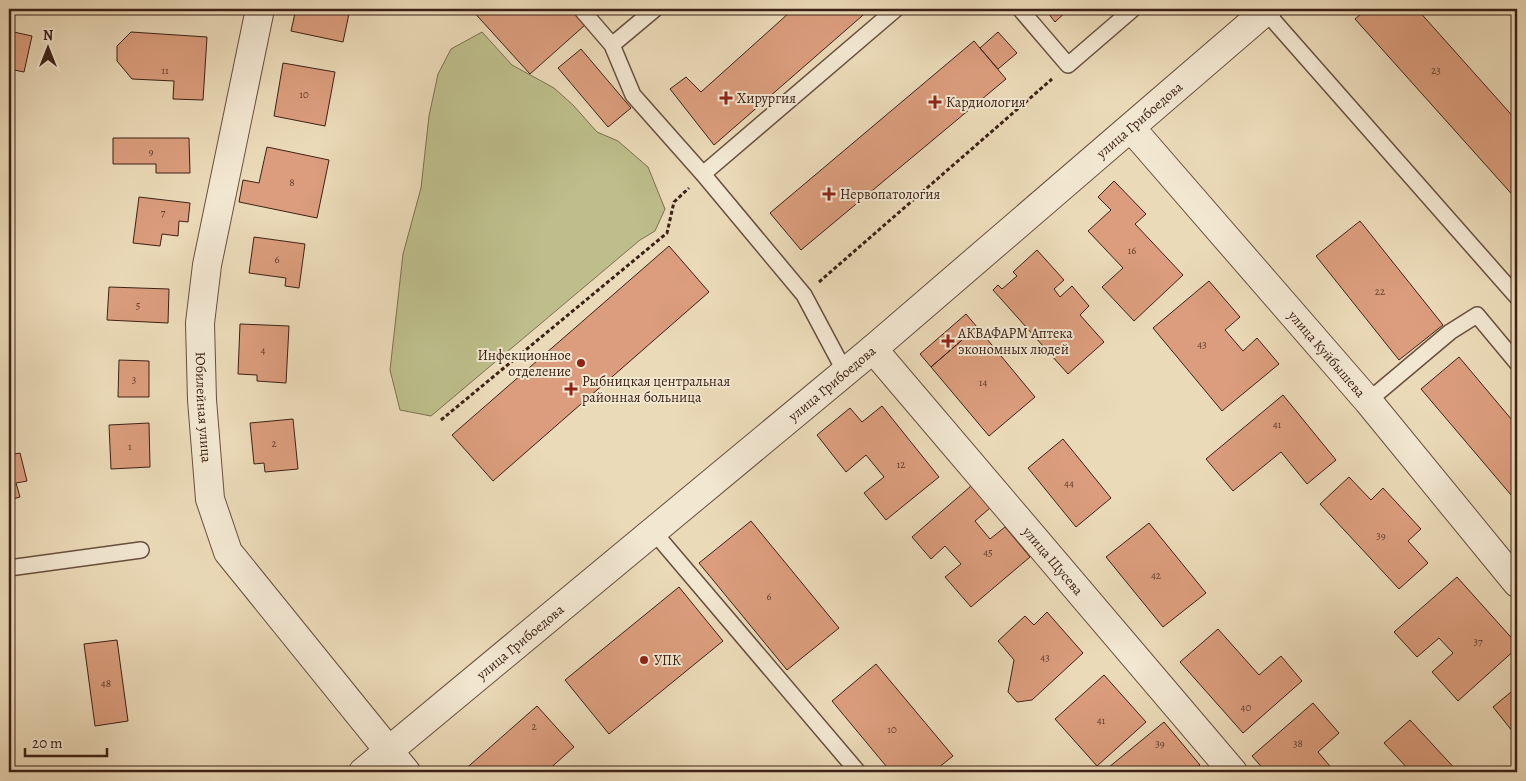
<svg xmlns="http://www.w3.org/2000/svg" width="1526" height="781" viewBox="0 0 1526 781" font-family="Alegreya,serif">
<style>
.green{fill:#bdbe8b;stroke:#7d7050}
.building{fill:#db9d7d;stroke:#3d2116}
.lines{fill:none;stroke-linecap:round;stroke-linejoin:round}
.service-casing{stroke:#684f3e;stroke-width:18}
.minor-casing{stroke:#684f3e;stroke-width:30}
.path{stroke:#3d2116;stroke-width:3;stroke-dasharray:4 2.5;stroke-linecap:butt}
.service{stroke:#f2e7d1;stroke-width:15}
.minor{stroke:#f2e7d1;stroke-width:28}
.poi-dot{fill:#8f2418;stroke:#f2e7d1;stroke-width:2}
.labels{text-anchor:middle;stroke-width:4;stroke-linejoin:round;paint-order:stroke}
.number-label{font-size:11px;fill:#644030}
.poi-label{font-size:14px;fill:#3d2116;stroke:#f2e7d1;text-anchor:start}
.street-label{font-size:14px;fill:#3d2116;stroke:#f2e7d1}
</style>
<rect width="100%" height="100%" fill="#ebdab8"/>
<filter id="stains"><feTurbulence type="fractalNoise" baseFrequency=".004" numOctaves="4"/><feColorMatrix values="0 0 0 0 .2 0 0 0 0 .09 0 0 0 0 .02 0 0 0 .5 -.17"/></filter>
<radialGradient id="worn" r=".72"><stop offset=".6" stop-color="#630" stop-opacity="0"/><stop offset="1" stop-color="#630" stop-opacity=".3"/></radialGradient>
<!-- green -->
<path class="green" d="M 482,32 L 512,65 L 554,88 L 573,105 L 597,132 L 618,141 L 648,167 L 665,209 L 655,231 L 640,240 L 431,416 L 400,410 L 390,370 L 403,254 L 421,188 L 429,116 L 438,74 L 451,49 Z"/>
<!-- building -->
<path class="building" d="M 296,9 L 350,9 L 343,42 L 291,31 Z
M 365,9 L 404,9 L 404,14 Z
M 471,9 L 570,9 L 585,25 L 530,74 Z
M 787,9 L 870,9 L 714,145 L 670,89 L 686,77 L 701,92 L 790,12 Z
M 1045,9 L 1069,9 L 1055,22 Z
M 1367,9 L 1417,9 L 1517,121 L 1517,200 L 1355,19 Z
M 9,31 L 32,36 L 24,72 L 9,69 Z
M 131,32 L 207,37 L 203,100 L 173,99 L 174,81 L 132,79 L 117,61 L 117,46 Z
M 998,32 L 1017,53 L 998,69 L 980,48 Z
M 974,41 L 1006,79 L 801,250 L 770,213 Z
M 581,49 L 631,108 L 608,127 L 558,68 Z
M 283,63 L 335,72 L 325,126 L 274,116 Z
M 113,138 L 189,138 L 190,173 L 156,173 L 156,164 L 113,164 Z
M 267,147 L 329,160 L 317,218 L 239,202 L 243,180 L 259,183 Z
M 1114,181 L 1146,214 L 1135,224 L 1183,275 L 1134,321 L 1102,287 L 1123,268 L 1088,231 L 1111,210 L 1098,197 Z
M 139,197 L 190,203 L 188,222 L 179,221 L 178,236 L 162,234 L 160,246 L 133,243 Z
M 1360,221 L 1443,325 L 1399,360 L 1316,256 Z
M 254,237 L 305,244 L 299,288 L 285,286 L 286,278 L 249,273 Z
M 669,246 L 709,292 L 493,481 L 452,435 Z
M 1037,250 L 1064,280 L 1054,289 L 1060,297 L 1072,286 L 1089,306 L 1080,315 L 1104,342 L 1068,374 L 993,290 L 998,285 L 1002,289 L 1017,276 L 1013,272 Z
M 1209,281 L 1240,317 L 1225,330 L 1243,351 L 1257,338 L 1279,364 L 1222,411 L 1153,328 Z
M 109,287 L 169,289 L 168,323 L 107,320 Z
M 966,314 L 977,327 L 931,367 L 920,354 Z
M 240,324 L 289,326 L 286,383 L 257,381 L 257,375 L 238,374 Z
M 977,327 L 1035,397 L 989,436 L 931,367 Z
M 1459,357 L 1517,426 L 1517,502 L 1421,389 Z
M 119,360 L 149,361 L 149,397 L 118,397 Z
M 1283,395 L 1336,460 L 1307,484 L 1281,452 L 1233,491 L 1206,459 Z
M 882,406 L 939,477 L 886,520 L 864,493 L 884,477 L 866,455 L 846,472 L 817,435 L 850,408 L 862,422 Z
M 293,419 L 298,469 L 265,472 L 264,463 L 254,464 L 250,423 Z
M 149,423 L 150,467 L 111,469 L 109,425 Z
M 1063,439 L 1111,498 L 1076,527 L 1028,468 Z
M 20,453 L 27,481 L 16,483 L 20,497 L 9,500 L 9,455 Z
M 1349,477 L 1371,500 L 1383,488 L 1421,529 L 1408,541 L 1428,563 L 1399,589 L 1320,504 Z
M 971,486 L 990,508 L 975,521 L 990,539 L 1005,527 L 1030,557 L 971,607 L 945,577 L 961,564 L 945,546 L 931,559 L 912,537 Z
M 751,521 L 839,628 L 787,670 L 699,563 Z
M 1149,523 L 1206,593 L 1163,627 L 1106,557 Z
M 1457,577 L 1517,644 L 1517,648 L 1458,701 L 1432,672 L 1453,653 L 1439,638 L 1417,657 L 1394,632 Z
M 679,587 L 723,641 L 609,734 L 565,680 Z
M 1047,612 L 1083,653 L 1032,700 L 1017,702 L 1008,692 L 1014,660 L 998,641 L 1025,616 L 1034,625 Z
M 1218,629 L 1259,675 L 1281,656 L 1302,681 L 1243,733 L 1180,662 Z
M 117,640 L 128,721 L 95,726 L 84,644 Z
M 876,664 L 953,756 L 933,772 L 891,772 L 832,701 Z
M 1104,675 L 1146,722 L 1097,766 L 1055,719 Z
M 1517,687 L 1517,737 L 1493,707 Z
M 1313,703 L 1339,733 L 1318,752 L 1335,772 L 1266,772 L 1252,756 Z
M 537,706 L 574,747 L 546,772 L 462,772 Z
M 1410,720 L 1458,772 L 1411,772 L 1384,743 Z
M 1164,722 L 1200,765 L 1191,772 L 1103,772 Z"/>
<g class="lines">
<!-- service casing -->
<g class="service-casing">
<path id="service" d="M 581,9 L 612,45 L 633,95 L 703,174 L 804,295 L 845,372
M 1020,9 L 1068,65 L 1133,9
M 1265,11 L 1517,297
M 612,45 L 655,9
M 703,174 L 896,9
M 1368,401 L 1450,332 L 1477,315 L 1517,363
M 653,531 L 858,772
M 9,568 L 141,550"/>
</g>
<!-- minor casing -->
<g class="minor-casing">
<g id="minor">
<path id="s1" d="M 260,9 L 207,265 L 200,323 L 202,400 L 210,499 L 228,552 L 406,772"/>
<path id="s2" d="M 1131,128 L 1368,401 L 1517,583"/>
<path id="s3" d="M 873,349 L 1233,772"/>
<path id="s4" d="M 363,772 L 873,349 L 1268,9"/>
</g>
</g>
<!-- path -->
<path class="path" d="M 819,282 L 1052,79
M 441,420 L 667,233 L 674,202 L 689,188"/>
<!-- service -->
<use href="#service" class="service"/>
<!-- minor -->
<use href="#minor" class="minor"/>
</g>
<!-- markers -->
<g class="poi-dot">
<path d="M723.5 90.5h5v5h5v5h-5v5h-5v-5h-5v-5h5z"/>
<path d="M932.5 94.5h5v5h5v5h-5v5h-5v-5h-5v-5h5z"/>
<path d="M826.5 186.5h5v5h5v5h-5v5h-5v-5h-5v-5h5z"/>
<path d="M945.5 333.5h5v5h5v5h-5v5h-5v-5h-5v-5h5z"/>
<circle cx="581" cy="363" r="5"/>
<path d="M568.5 381.5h5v5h5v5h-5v5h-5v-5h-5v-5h5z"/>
<circle cx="644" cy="660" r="5"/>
</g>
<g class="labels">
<!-- number labels -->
<g class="number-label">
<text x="165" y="74">11</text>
<text x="1436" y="74">23</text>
<text x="304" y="98">10</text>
<text x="151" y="155">9</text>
<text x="292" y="186">8</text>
<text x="163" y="216">7</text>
<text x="1132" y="254">16</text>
<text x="277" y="263">6</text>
<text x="1380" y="295">22</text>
<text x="138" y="309">5</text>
<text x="1202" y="348">43</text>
<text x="263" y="354">4</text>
<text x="134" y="383">3</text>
<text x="983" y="386">14</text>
<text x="1277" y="428">41</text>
<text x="274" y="447">2</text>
<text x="130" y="450">1</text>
<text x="901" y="468">12</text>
<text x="1069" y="487">44</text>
<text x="1381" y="539">39</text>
<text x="988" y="556">45</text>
<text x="1156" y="579">42</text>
<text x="769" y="600">6</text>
<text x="1478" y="645">37</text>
<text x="1045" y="661">43</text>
<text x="106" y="687">48</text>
<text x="1246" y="711">40</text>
<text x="1101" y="724">41</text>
<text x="534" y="730">2</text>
<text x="892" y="733">10</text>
<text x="1160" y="747">39</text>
<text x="1298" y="747">38</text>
</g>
<!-- poi labels -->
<g class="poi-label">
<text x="737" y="103">Хирургия</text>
<text x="946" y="107">Кардиология</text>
<text x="840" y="199">Нервопатология</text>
<text x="958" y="338">АКВАФАРМ Аптека<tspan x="958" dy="16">экономных людей</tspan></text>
<text x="571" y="360" text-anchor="end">Инфекционное<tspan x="571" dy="16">отделение</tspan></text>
<text x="582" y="386">Рыбницкая центральная<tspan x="582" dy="16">районная больница</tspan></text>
<text x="654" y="665">УПК</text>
</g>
<!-- street labels -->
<g class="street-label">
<text dy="5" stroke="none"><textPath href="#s4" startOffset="1014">улица Грибоедова</textPath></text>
<text dy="5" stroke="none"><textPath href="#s2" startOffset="299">улица Куйбышева</textPath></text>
<text dy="5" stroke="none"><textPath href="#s4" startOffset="609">улица Грибоедова</textPath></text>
<text dy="5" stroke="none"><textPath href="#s1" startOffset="404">Юбилейная улица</textPath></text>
<text dy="5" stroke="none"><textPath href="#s3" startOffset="278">улица Щусева</textPath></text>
<text dy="5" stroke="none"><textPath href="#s4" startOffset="204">улица Грибоедова</textPath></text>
</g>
</g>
<!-- margin -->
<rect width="1526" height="781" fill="none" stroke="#ebdab8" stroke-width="30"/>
<rect x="10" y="10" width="1506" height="761" fill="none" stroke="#3d2116" stroke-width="2.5"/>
<rect x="15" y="15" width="1496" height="751" fill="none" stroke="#3d2116"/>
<!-- north arrow -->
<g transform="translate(48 48)" stroke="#f2e7d1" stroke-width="4" paint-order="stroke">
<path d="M0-4L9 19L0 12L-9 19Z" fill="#3d2116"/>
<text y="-8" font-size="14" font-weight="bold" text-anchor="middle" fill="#3d2116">N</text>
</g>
<!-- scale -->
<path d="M25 748v8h82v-8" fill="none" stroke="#3d2116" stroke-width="2.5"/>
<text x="32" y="748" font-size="15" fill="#3d2116" stroke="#f2e7d1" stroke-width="4" paint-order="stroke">20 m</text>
<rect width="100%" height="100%" filter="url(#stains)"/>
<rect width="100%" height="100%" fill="url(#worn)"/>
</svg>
